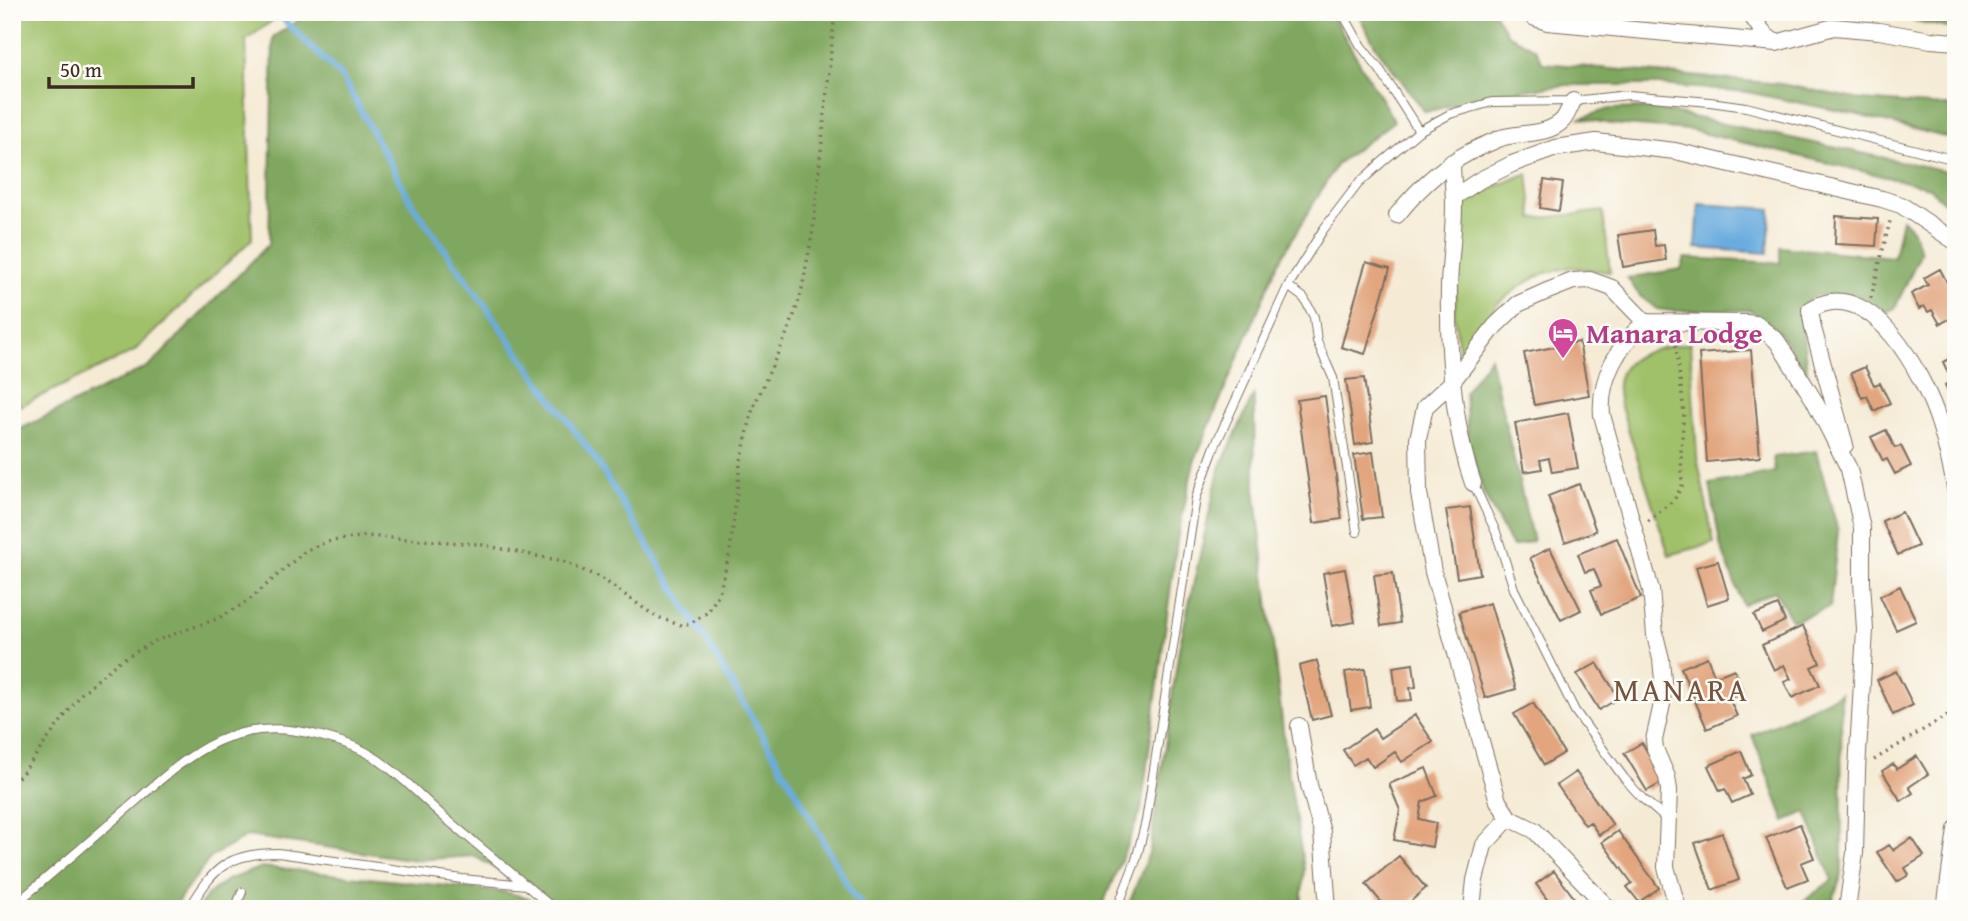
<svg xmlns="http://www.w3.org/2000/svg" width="1968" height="921" viewBox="0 0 1968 921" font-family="'Gentium Book Plus',serif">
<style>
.green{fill:#a0c16a;stroke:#6e7644;stroke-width:2}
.forest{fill:#80a75e;stroke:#5e683e;stroke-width:2}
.water{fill:#6aacde;stroke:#526b7e;stroke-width:2}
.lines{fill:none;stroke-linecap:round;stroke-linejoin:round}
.stream{stroke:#6aacde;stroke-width:6}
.building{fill:#e2a57e}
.lane-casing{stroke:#7c6e5e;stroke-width:10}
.street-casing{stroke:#7c6e5e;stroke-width:18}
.path{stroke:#7c6e5e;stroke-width:3.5;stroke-dasharray:2 5;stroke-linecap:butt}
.lane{stroke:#fff;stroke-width:8}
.street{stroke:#fff;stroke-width:16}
.labels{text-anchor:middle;stroke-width:5;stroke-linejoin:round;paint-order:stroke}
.hotel-label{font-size:28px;font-weight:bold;fill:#b23c85;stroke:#fdfcf7;text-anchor:start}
.quarter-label{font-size:32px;letter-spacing:2px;fill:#755540;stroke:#fdfcf7}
</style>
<rect width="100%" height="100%" fill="#fdfcf7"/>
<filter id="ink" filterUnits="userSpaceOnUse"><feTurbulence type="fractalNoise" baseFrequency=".0143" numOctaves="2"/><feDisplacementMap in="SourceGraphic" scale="14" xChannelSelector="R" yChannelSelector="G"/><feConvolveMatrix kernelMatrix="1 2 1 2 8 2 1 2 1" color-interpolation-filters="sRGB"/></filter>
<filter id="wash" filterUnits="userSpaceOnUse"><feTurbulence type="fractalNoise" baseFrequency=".00686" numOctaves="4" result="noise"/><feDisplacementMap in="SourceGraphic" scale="28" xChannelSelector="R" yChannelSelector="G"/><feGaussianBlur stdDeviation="1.57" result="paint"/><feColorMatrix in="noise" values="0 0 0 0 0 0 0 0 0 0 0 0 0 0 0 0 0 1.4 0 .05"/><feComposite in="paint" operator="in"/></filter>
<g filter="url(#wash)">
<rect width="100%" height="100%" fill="#f5ebd5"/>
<!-- green -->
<path class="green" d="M 12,12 L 284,12 L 246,40 L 252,239 L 133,352 L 20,406 L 12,366 Z
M 1528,173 L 1533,219 L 1603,211 L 1610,272 L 1570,267 L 1542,274 L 1522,285 L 1497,304 L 1469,351 L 1460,355 L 1454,316 L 1464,199 Z
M 1690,343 L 1697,457 L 1714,543 L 1669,555 L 1619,401 C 1619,396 1617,390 1618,384 C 1621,351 1665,347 1690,343 Z"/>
<!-- forest -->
<path class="forest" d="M 311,12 L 1330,12 L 1394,121 L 1337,164 L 1278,263 L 1194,462 L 1177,540 L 1141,811 L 1101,909 L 564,909 L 474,856 L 416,860 L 248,836 L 212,856 L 182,895 L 174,909 L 12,909 L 12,433 L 151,365 L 269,244 L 273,37 Z
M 1362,12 L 1494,12 L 1507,34 L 1535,49 L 1543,63 L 1781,84 L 1861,100 L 1956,107 L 1956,140 L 1854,114 L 1747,92 L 1659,85 L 1567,85 L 1501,93 L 1425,112 L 1376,47 L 1359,16 Z
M 1874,12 L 1956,12 L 1956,29 L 1953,29 Z
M 1649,108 L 1956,173 L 1956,213 L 1928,187 L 1690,130 L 1610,124 L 1581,118 L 1609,109 Z
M 1902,219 L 1912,229 L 1921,252 L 1895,308 L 1880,315 L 1838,296 L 1817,295 L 1800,307 L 1808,381 L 1786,341 L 1771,324 L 1750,310 L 1672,311 L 1657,309 L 1640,296 L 1627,278 L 1681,269 L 1685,258 L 1780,263 L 1780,247 L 1894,257 Z
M 1490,357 L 1533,541 L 1512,547 L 1484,494 L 1468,440 L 1465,392 Z
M 1254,394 L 1255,488 L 1287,764 L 1304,869 L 1301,909 L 1127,909 L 1150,850 L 1179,648 L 1219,470 Z
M 1816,451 L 1838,531 L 1830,607 L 1792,621 L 1775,591 L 1743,605 L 1720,544 L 1710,484 L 1775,472 L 1773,457 Z
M 1841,693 L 1842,874 L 1833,900 L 1834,909 L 1798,909 L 1797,906 L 1832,880 L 1806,812 L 1785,821 L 1752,735 Z
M 262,867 L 505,892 L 529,898 L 539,909 L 198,909 L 207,895 L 227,880 Z"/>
<!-- water -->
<path class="water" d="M 1699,204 L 1771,209 L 1768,253 L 1696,248 Z"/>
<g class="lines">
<!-- stream -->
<path class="stream" d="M 276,12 L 342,77 L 413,205 L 596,460 L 708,644 L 797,793 L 850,890 L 865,909"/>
</g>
<g id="blocks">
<!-- building -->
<path class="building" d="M 1544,180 L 1563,183 L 1559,211 L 1540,208 Z
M 1836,216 L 1878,219 L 1876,246 L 1835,244 Z
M 1653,230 L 1655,246 L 1664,245 L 1666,260 L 1623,267 L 1618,235 Z
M 1366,262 L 1390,269 L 1365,354 L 1341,347 Z
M 1940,269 L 1955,298 L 1948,302 L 1950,306 L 1956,303 L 1956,322 L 1953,317 L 1940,324 L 1932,310 L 1928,312 L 1924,306 L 1919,309 L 1911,294 L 1928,285 L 1924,278 Z
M 1579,342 L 1589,395 L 1534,405 L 1524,353 Z
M 1751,350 L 1760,457 L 1707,462 L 1699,354 Z
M 1956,355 L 1956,399 L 1953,401 L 1945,385 L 1952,381 L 1943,362 Z
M 1865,367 L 1874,385 L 1880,383 L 1890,403 L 1874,411 L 1867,396 L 1862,398 L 1851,373 Z
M 1364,378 L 1373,442 L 1355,445 L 1346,380 Z
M 1325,396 L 1342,519 L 1314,523 L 1297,400 Z
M 1568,413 L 1578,468 L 1552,472 L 1549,458 L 1540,460 L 1542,469 L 1524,472 L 1515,423 Z
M 1886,430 L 1895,448 L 1901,446 L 1911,466 L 1895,474 L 1887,459 L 1883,461 L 1871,437 Z
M 1373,452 L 1382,517 L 1363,519 L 1354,455 Z
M 1579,484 L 1596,531 L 1565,542 L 1548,496 Z
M 1470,507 L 1480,574 L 1457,578 L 1446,510 Z
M 1902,512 L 1918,546 L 1898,555 L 1882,521 Z
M 1617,538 L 1641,598 L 1601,614 L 1591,590 L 1601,586 L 1594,569 L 1585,572 L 1578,554 Z
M 1550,548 L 1581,610 L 1561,620 L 1530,558 Z
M 1718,561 L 1729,598 L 1707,605 L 1696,567 Z
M 1345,569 L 1355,622 L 1332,626 L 1323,573 Z
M 1393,573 L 1400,623 L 1381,626 L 1374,575 Z
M 1900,586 L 1916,621 L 1896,630 L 1880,596 Z
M 1490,603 L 1516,689 L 1485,698 L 1459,612 Z
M 1778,605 L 1785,621 L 1762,632 L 1754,615 Z
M 1803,626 L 1820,663 L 1811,667 L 1820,685 L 1792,698 L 1784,682 L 1791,679 L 1784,665 L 1774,670 L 1762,645 Z
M 1707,657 L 1715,677 L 1734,669 L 1743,692 L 1729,698 L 1737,716 L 1707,729 L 1681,668 Z
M 1317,661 L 1331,715 L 1312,720 L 1299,666 Z
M 1597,663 L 1619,698 L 1599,710 L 1577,674 Z
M 1413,664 L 1416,687 L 1410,688 L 1412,700 L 1397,701 L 1393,667 Z
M 1365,669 L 1370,707 L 1351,710 L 1345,672 Z
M 1896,671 L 1913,705 L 1893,715 L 1877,680 Z
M 1533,703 L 1564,753 L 1544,765 L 1514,714 Z
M 1415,715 L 1433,742 L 1402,762 L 1395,752 L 1373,767 L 1366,757 L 1353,765 L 1343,750 L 1374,729 L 1380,738 Z
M 1642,743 L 1665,781 L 1647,791 L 1624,753 Z
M 1741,751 L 1751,775 L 1743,779 L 1750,795 L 1732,803 L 1725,789 L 1720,791 L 1708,766 Z
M 1917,756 L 1928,774 L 1909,787 L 1913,793 L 1901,801 L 1882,771 L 1893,764 L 1897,769 Z
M 1426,768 L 1437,796 L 1422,802 L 1419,819 L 1436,823 L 1432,847 L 1394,840 L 1400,810 L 1389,784 Z
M 1576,772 L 1613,825 L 1599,835 L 1590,822 L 1585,825 L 1557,785 Z
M 1800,824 L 1814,858 L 1801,863 L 1808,879 L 1787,887 L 1766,838 Z
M 1618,831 L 1659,888 L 1639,902 L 1627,887 L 1632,883 L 1602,842 Z
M 1722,833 L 1739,880 L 1712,890 L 1695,843 Z
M 1912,838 L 1924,856 L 1905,868 L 1909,875 L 1897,882 L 1877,852 L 1889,845 L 1893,850 Z
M 1399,856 L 1426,888 L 1402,909 L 1387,909 L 1366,884 Z
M 1554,871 L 1575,899 L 1570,902 L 1575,909 L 1554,909 L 1536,884 Z"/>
</g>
</g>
<g filter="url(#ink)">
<use href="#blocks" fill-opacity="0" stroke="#7c6e5e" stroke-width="2"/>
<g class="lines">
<!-- lane casing -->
<g class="lane-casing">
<path id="lane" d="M 1342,12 L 1361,46 L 1380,70 L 1419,131
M 1288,286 L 1304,298 L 1314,317 L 1317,341 L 1333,378 L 1357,532
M 1473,483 L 1496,532 L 1514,589 L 1575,711 L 1624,778 L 1642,798 L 1666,819
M 12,907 C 49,876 85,845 121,814 C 184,760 227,712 317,735 C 336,740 354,745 371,755 C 398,772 420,796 444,817 C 481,848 518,878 554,909
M 189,909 C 214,867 228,853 278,853 L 462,879 L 526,885
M 235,909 L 242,892
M 1117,909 L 1136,860 L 1146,821 L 1196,498 L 1215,446 L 1288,286 L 1323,230 L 1358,184 L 1381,163 L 1419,131 L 1450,114 L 1492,102 L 1573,101 L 1628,95 L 1710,102 L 1746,107 L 1956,160"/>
</g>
<!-- street casing -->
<g class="street-casing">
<path id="street" d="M 1526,12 L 1535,18 L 1547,22 L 1776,43 L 1765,35 L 1749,12
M 1776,43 L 1834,27 L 1879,31 L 1931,40 L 1956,42
M 1452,162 C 1452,176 1454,191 1454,205 C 1454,232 1450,259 1449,286 C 1448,347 1452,424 1473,483
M 1454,197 L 1480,180 L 1512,164 L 1556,148 L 1596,142 L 1675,151 L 1882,199 L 1901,205 L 1956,242
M 1397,215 C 1420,186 1446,162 1480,147 C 1487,144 1494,141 1501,138 C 1520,132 1548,136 1563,120 C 1567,115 1570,107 1573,101
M 1845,445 L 1813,328 L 1810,310 C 1871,271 1926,379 1940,425 C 1947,447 1952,470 1956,493
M 1299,726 L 1309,785 L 1322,832 L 1328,909
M 1509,818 L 1534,830 L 1609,909
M 1472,909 L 1475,880 L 1484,845 L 1509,818 L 1498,801 L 1433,572 L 1419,493 L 1418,439 L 1425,407 L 1452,382 L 1495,326 L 1518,304 L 1545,292 L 1573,281 L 1590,280 L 1612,288 L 1645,322
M 1678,909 L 1666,867 L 1669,790 L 1667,777 L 1655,749 L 1654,740 L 1662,704 L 1663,681 L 1661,659 L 1655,635 L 1651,590 L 1602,415 C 1599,378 1618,346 1645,322 L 1746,323 L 1756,324 L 1777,341 L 1814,400 L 1849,469 L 1862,528 L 1862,582 L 1865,630 L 1857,770 L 1855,853 L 1847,909
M 1759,909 L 1773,909
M 1945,909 L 1956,829"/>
</g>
<!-- path -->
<path class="path" d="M 1871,298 L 1891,217
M 1648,521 L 1674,500 L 1682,486 L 1681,452 L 1684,412 L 1675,338
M 1874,760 L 1956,710
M 12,782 L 21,775 L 82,693 L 118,662 L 155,641 L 219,618 L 248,601 L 305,551 L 326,542 L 365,536 L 478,544 L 562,561 L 601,578 L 655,616 L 679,625 L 691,623 L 708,612 L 719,593 L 730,552 L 740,464 L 753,408 L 791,324 L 801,294 L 813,230 L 835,12"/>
<!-- lane -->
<use href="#lane" class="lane"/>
<!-- street -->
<use href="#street" class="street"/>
</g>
</g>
<!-- icons -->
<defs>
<g id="hotel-pin" transform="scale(1.575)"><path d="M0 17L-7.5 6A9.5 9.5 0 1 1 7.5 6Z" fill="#d1479c" stroke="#fdfcf7"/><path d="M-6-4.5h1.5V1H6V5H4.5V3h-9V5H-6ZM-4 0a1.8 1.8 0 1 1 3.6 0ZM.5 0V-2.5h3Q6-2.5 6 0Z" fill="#fff"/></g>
</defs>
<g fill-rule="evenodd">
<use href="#hotel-pin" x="1563" y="333"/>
</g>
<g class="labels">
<!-- hotel labels -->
<g class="hotel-label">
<text x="1586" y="343">Manara Lodge</text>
</g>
<!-- quarter labels -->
<g class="quarter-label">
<text x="1681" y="701">MANARA</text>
</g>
</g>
<!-- margin -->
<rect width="1968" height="921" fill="none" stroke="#fdfcf7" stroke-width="42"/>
<!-- scale -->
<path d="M49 77v10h144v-10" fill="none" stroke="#3b2a1e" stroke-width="3.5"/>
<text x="60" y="77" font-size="21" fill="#3b2a1e" stroke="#fdfcf7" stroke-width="5" paint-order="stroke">50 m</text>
</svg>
